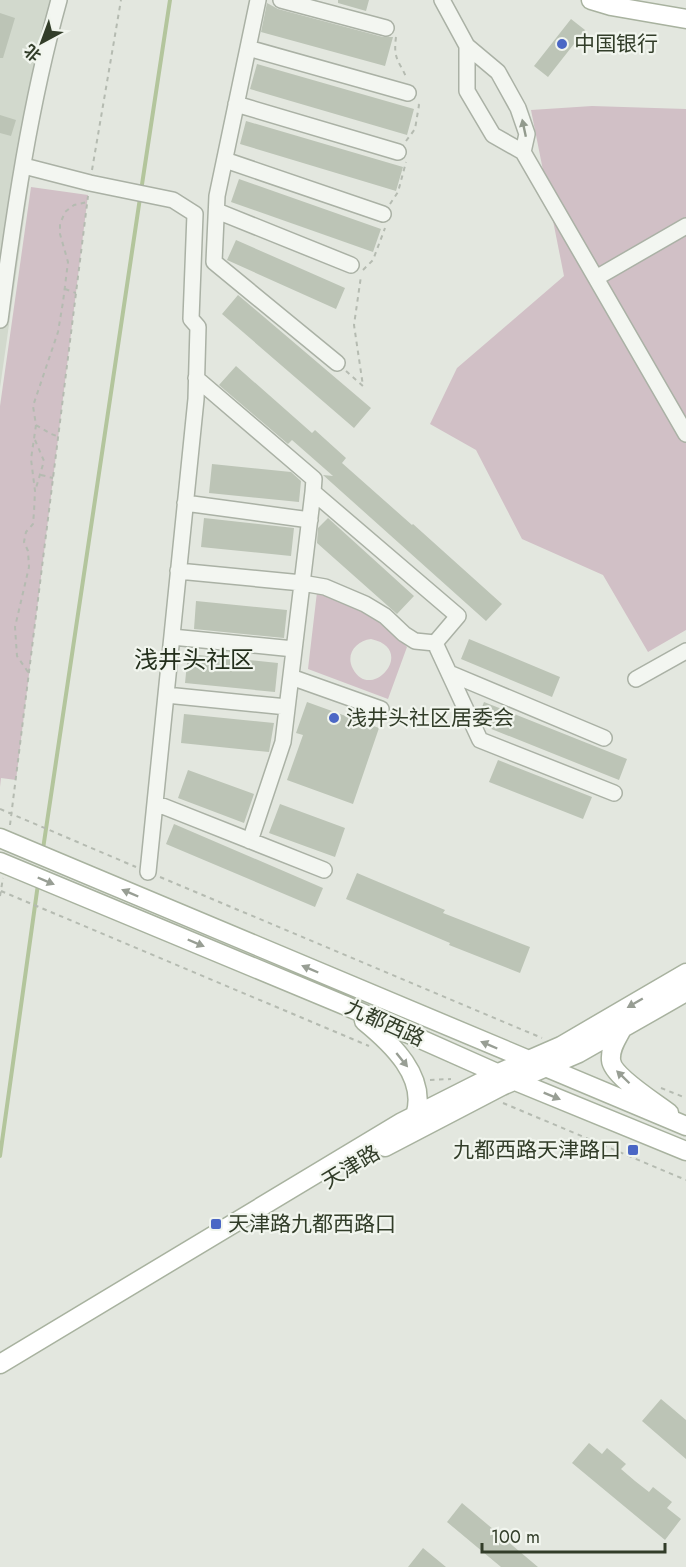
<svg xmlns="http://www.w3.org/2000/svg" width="686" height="1567" viewBox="0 0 686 1567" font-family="Jost,'Noto Sans SC',sans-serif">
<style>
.built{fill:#d2d9cd}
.green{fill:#d1c0c6;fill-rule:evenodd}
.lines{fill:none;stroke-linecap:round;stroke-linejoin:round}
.stream{stroke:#b3c59c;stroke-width:4}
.building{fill:#bcc4b6}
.minor-casing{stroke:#aab1a5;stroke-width:18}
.major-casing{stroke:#a8b29f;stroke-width:21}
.path{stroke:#b5bbb1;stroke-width:2;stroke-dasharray:4.5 4.5;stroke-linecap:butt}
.minor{stroke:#f3f6f1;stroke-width:15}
.major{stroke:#fff;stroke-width:18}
.oneway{fill:#929a8d}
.oneway2{fill:#989e94}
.poi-dot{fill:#4b67c5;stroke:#f1f5ee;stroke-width:2}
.labels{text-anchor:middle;stroke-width:4.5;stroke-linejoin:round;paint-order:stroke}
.poi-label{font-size:21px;fill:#323d29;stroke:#f1f5ee;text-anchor:start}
.street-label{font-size:21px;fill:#323d29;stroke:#f1f5ee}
.quarter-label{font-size:24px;fill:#232e1b;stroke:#f1f5ee}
</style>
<rect width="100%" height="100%" fill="#e3e7df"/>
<!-- built -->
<path class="built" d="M 0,0 L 55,0 L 0,388 Z"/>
<!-- green -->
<path class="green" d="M 592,106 L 686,109 L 686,630 L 648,652 L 603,575 L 522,539 L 476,450 L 430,424 L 457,368 L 564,276 L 531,110 Z
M 31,187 L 88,195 L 16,780 L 1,778 L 0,787 L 0,406 Z
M 317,592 L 380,619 L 407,647 L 388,699 L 308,669 ZM 371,639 C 418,649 371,703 353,669 C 345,654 356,641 371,639 Z"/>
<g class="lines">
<!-- stream -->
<path class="stream" d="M 141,191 L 170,0
M 43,849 L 140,198
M 0,1156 L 38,884"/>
</g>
<!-- building -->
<path class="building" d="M 338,0 L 369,0 L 366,11 L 338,3 Z
M 267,3 L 278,9 L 383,37 L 393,37 L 385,66 L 261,32 Z
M 0,13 L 15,18 L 3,58 L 0,58 Z
M 571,19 L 585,30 L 548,77 L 534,66 Z
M 257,64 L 414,109 L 407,135 L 250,89 Z
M 0,115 L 16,120 L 11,136 L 0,133 Z
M 246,121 L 403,167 L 396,191 L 240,144 Z
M 239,179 L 381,229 L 373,252 L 231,202 Z
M 236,240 L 345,288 L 336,309 L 227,260 Z
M 238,295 L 371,408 L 354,428 L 222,314 Z
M 236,366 L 312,433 L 315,430 L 346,458 L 342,463 L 412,525 L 413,524 L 502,604 L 486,621 L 323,475 L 333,476 L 292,440 L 288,444 L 219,385 Z
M 212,464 L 291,472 L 301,481 L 299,502 L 209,493 Z
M 204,518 L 294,528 L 291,556 L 201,547 Z
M 328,518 L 414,596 L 397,614 L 317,543 L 318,528 Z
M 196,601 L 287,610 L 284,638 L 194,629 Z
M 469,639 L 560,677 L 552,697 L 461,659 Z
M 188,654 L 278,663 L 275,692 L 185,683 Z
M 307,702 L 379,728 L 353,804 L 287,780 L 303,735 L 296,733 Z
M 484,702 L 627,759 L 619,780 L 484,726 L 479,715 Z
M 184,714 L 274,723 L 269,752 L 181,743 Z
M 498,760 L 592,797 L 583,819 L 489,782 Z
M 188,770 L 254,794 L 244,823 L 178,798 Z
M 280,804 L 345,828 L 335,857 L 269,833 Z
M 174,824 L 323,888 L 315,907 L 166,844 Z
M 357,873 L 445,910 L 443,913 L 530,947 L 520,973 L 449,945 L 450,943 L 346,899 Z
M 661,1399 L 686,1420 L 686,1459 L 642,1421 Z
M 589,1443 L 602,1454 L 607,1448 L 626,1464 L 621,1469 L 635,1481 L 649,1492 L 653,1487 L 672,1502 L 667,1508 L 681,1519 L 665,1540 L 572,1463 Z
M 462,1503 L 538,1567 L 501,1567 L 447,1522 Z
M 423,1548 L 446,1567 L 408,1567 Z"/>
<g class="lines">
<!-- minor casing -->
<g class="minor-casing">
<path id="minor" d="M 258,0 L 217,196 L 214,262 L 337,363
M 281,0 L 386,28
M 442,0 L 467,46 L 498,72 L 518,108 L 527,134 L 523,152 L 493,135 L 467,91 L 467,46
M 248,48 L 408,93
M 236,104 L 398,152
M 523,152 L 686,434
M 225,160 L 383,214
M 24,166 L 90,183 L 173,200 L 195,214 L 191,319 L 198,327 L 196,399 L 148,872
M 217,211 L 351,265
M 596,278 L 686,226
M 0,320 C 14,213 30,104 59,0
M 196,378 L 314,479 L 313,492
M 185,503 L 310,520
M 178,571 L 302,583 L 325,587 L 365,604 L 385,616 L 404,634 L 415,641 L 435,643
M 172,637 L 294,649
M 449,673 L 604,738
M 291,677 L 381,709
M 636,679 L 686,651
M 166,695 L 287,707
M 155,803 L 324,870
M 250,841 L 283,742 L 313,492 L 458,616 L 435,643 L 480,740 L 614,793"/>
</g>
<!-- major casing -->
<g class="major-casing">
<path id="major" d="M 591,0 L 611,6 L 686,19
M 0,838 L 686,1126
M 0,862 L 344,1005 L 508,1078 L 686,1151
M 364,1021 C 391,1043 428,1077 415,1116
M 622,1029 C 617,1039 610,1048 611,1060 C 612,1076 655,1102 669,1113
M 385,1147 L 502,1086 L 579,1053 L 686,992
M 0,1364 L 402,1122 L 501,1072 L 561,1046 L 686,973"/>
</g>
<!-- path -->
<path class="path" d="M 396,37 C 393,60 399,60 407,79
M 406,141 L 415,129 L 419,105 L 417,103
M 92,170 L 121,0
M 390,204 L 398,192 L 406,162
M 363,270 L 373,260 L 385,228
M 65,289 L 76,293
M 346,371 L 363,386 L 354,325 L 361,276
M 36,425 L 51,434 L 57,436
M 35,440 L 44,461 L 36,488
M 41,475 L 53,478
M 28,672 L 17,656 L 15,627 L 29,567 L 28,551 L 24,542 L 26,532 L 33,524 L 34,512 L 35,491 L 31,459 L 36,425 L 33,406 L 58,332 L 63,302 L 68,262 L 60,234 L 60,224 L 65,212 L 74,205 L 87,202
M 0,809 L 136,867
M 10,825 L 88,196
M 160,877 L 542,1038
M 1,891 L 369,1046
M 0,896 L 3,878
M 430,1080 L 451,1079
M 661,1088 L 686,1098
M 503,1103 L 686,1180"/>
<!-- minor -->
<use href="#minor" class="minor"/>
<!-- major -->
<use href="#major" class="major"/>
</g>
<!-- one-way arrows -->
<defs><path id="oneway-solid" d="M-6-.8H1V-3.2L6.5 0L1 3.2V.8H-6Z" transform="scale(1.5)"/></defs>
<use class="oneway" href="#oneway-solid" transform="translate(524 128) rotate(-102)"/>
<g class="oneway2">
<use href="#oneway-solid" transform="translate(46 881) rotate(23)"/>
<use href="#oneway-solid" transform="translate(130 893) rotate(-157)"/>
<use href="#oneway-solid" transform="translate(196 943) rotate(23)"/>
<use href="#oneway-solid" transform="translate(310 969) rotate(-157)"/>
<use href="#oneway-solid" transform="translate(635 1003) rotate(150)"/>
<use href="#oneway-solid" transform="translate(489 1045) rotate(-157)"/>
<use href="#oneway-solid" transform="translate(402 1060) rotate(51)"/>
<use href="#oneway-solid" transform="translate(623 1077) rotate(-136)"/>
<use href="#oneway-solid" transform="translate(552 1096) rotate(22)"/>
</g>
<!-- markers -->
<g class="poi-dot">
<circle cx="562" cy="44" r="6"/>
<circle cx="334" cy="718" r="6"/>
<rect x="627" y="1144" width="12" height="12" rx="3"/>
<rect x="210" y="1218" width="12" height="12" rx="3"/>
</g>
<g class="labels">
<!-- poi labels -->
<g class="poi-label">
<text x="574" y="51">中国银行</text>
<text x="346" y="725">浅井头社区居委会</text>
<text x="621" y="1157" text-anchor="end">九都西路天津路口</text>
<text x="228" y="1231">天津路九都西路口</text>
</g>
<!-- street labels -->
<g class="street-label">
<text transform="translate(385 1023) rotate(24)" y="7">九都西路</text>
<text transform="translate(351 1167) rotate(-31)" y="7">天津路</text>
</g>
<!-- quarter labels -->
<g class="quarter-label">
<text x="194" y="668">浅井头社区</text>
</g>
</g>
<!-- north arrow -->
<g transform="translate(42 42) rotate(221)" stroke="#f1f5ee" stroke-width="4.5" paint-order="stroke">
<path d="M0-4.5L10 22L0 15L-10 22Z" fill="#323d29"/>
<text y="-9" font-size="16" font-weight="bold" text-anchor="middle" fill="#323d29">北</text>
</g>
<!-- scale -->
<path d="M482 1543v9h183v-9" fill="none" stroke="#323d29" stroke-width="3"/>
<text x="491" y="1543" font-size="18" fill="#323d29" stroke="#f1f5ee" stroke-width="4.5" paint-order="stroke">100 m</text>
</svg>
